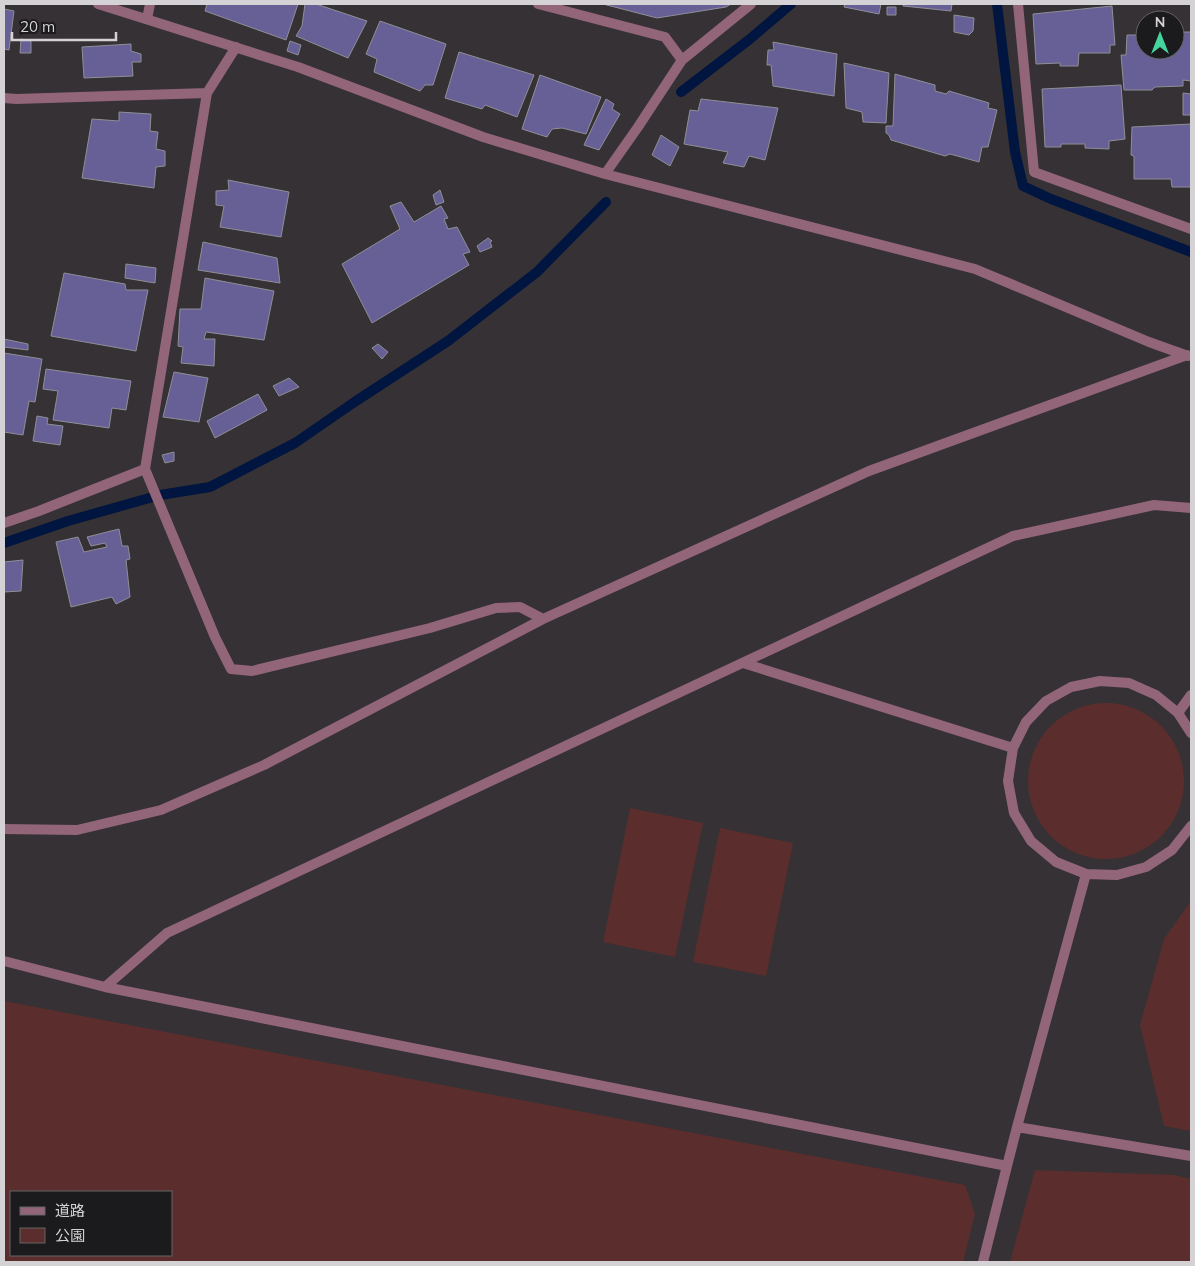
<svg xmlns="http://www.w3.org/2000/svg" width="1195" height="1266" viewBox="0 0 1195 1266" font-family="Mulish,'Noto Sans JP',sans-serif">
<style>
.green{fill:#5b2e2d;fill-rule:evenodd}
.lines{fill:none;stroke-linecap:round;stroke-linejoin:round}
.stream{stroke:#00153f;stroke-width:10}
.building{fill:#676097;stroke:#8f8f95}
.service{stroke:#936579;stroke-width:10}
.minor{stroke:#936579;stroke-width:10}
</style>
<rect width="100%" height="100%" fill="#353135"/>
<!-- green -->
<path class="green" d="M1028 781a78 78 0 1 1 156 0a78 78 0 1 1-156 0Z
M 630,808 L 703,823 L 675,957 L 603,942 Z
M 720,828 L 793,843 L 766,976 L 693,962 Z
M 1191,901 L 1191,1131 L 1164,1126 L 1140,1025 L 1164,939 Z
M 4,1001 L 965,1185 L 975,1214 L 963,1262 L 4,1262 ZM 171,1192 L 171,1255 L 11,1255 L 11,1192 Z
M 1035,1170 L 1174,1175 L 1191,1179 L 1191,1262 L 1010,1262 Z"/>
<g class="lines">
<!-- stream -->
<path class="stream" d="M 997,4 L 1015,152 L 1023,186 L 1051,199 L 1191,252
M 681,92 L 750,39 L 791,4
M 4,543 L 68,521 L 160,495 L 210,487 L 295,443 L 356,401 L 448,341 L 537,272 L 606,202"/>
</g>
<!-- building -->
<path class="building" d="M 207,4 L 298,4 L 286,40 L 205,11 Z
M 305,4 L 316,4 L 367,21 L 348,58 L 296,36 L 302,26 Z
M 603,4 L 731,4 L 726,7 L 657,18 Z
M 845,4 L 881,4 L 879,14 L 844,7 Z
M 903,4 L 952,4 L 951,11 L 903,6 Z
M 1112,6 L 1115,45 L 1110,45 L 1110,53 L 1079,53 L 1078,66 L 1060,66 L 1060,63 L 1036,64 L 1033,14 Z
M 887,7 L 896,7 L 896,15 L 887,15 Z
M 4,9 L 14,11 L 9,50 L 4,49 Z
M 954,15 L 974,18 L 973,31 L 969,35 L 954,32 Z
M 380,21 L 446,44 L 433,85 L 425,85 L 420,91 L 374,72 L 377,59 L 366,54 Z
M 1175,32 L 1191,32 L 1191,81 L 1183,80 L 1183,86 L 1155,87 L 1152,90 L 1124,90 L 1121,55 L 1126,55 L 1127,35 L 1145,35 L 1145,50 L 1175,50 Z
M 21,39 L 31,41 L 31,53 L 20,53 Z
M 290,41 L 301,45 L 298,55 L 287,51 Z
M 773,42 L 837,54 L 834,96 L 773,86 L 771,65 L 767,65 L 768,50 L 774,50 Z
M 131,44 L 131,51 L 141,54 L 141,62 L 132,62 L 133,76 L 84,78 L 82,47 Z
M 459,52 L 534,75 L 517,117 L 485,105 L 482,109 L 445,98 Z
M 844,63 L 889,73 L 886,123 L 863,122 L 862,112 L 846,108 Z
M 895,74 L 935,85 L 935,91 L 946,94 L 949,91 L 989,103 L 988,108 L 997,110 L 988,147 L 982,147 L 979,162 L 950,154 L 945,156 L 891,140 L 889,135 L 886,133 L 886,126 L 893,126 Z
M 540,75 L 601,97 L 586,134 L 562,128 L 552,129 L 547,137 L 522,129 Z
M 1121,85 L 1125,139 L 1109,141 L 1109,149 L 1085,148 L 1085,144 L 1061,144 L 1061,147 L 1045,147 L 1042,89 Z
M 1183,93 L 1191,94 L 1191,115 L 1183,115 Z
M 606,99 L 614,104 L 612,109 L 620,114 L 599,150 L 584,145 Z
M 701,99 L 778,108 L 765,160 L 749,156 L 744,167 L 723,163 L 728,152 L 684,144 L 690,110 L 698,111 Z
M 119,112 L 151,114 L 150,131 L 158,132 L 156,149 L 165,151 L 165,166 L 156,167 L 154,188 L 82,178 L 92,119 L 119,121 Z
M 1191,124 L 1191,187 L 1172,187 L 1171,179 L 1134,179 L 1134,156 L 1131,155 L 1132,127 Z
M 661,135 L 679,147 L 670,166 L 652,155 Z
M 228,180 L 289,192 L 281,237 L 220,227 L 224,206 L 216,205 L 216,191 L 229,190 Z
M 440,190 L 444,202 L 436,205 L 433,195 Z
M 401,202 L 414,222 L 441,206 L 448,218 L 444,219 L 448,229 L 457,227 L 470,252 L 463,254 L 469,265 L 372,323 L 342,264 L 400,229 L 390,206 Z
M 488,238 L 492,241 L 490,242 L 492,247 L 480,252 L 477,246 Z
M 203,242 L 277,258 L 280,283 L 198,270 Z
M 126,264 L 156,268 L 155,283 L 125,278 Z
M 64,273 L 125,284 L 126,290 L 148,290 L 136,351 L 51,336 Z
M 205,278 L 274,291 L 264,340 L 206,332 L 204,339 L 215,339 L 214,366 L 181,363 L 183,347 L 178,346 L 180,309 L 201,309 Z
M 4,339 L 28,344 L 28,350 L 4,347 Z
M 378,344 L 388,352 L 382,359 L 372,348 Z
M 4,353 L 42,359 L 35,402 L 29,401 L 23,435 L 4,432 Z
M 46,369 L 131,381 L 126,410 L 112,408 L 109,428 L 53,420 L 58,391 L 43,389 Z
M 174,372 L 208,378 L 199,422 L 163,417 Z
M 289,378 L 299,387 L 279,396 L 273,386 Z
M 258,394 L 267,410 L 215,438 L 207,421 Z
M 37,416 L 48,418 L 47,424 L 63,426 L 60,445 L 33,441 Z
M 174,452 L 174,461 L 165,463 L 162,455 Z
M 119,529 L 122,546 L 128,546 L 130,559 L 126,560 L 130,597 L 116,604 L 112,597 L 71,607 L 56,542 L 78,537 L 84,552 L 107,547 L 105,543 L 91,546 L 87,537 Z
M 23,560 L 21,591 L 4,592 L 4,562 Z"/>
<g class="lines">
<!-- service -->
<path class="service" d="M 743,663 L 1013,748
M 1178,713 L 1191,695
M 1191,733 L 1178,713 L 1156,695 L 1129,683 L 1100,681 L 1071,687 L 1046,701 L 1026,722 L 1013,748 L 1008,781 L 1014,813 L 1031,841 L 1056,862 L 1086,874 L 1117,875 L 1146,867 L 1172,850 L 1191,826
M 1086,874 L 1017,1127 L 1191,1156
M 4,961 L 105,987 L 1007,1166 L 1017,1127
M 105,987 L 167,933 L 1013,536 L 1154,505 L 1191,508
M 983,1262 L 1007,1166"/>
<!-- minor -->
<path class="minor" d="M 98,4 L 298,67 L 483,137 L 605,174 L 975,269 L 1149,342 L 1188,356
M 538,4 L 665,37 L 682,60 L 638,127 L 605,174
M 1018,4 L 1034,172 L 1191,229
M 147,19 L 150,4
M 236,47 L 207,93 L 145,469 L 215,637 L 231,669 L 252,671 L 430,628 L 496,608 L 520,607 L 543,619
M 682,60 L 751,4
M 4,98 L 16,99 L 207,93
M 4,523 L 39,511 L 145,469
M 4,829 L 77,830 L 161,810 L 264,765 L 543,619 L 869,471 L 1187,355"/>
</g>
<!-- border -->
<rect width="1195" height="1266" fill="none" stroke="#d5d2d5" stroke-width="10"/>
<!-- legend -->
<rect x="10" y="1191" width="162" height="65" fill="#1b1a1c" stroke="#656466"/>
<rect x="20" y="1207" width="25" height="8" fill="#936579" stroke="#656466"/>
<text x="55" y="1216" font-size="15" fill="#d5d2d5">道路</text>
<rect x="20" y="1228" width="25" height="15" fill="#5b2e2d" stroke="#656466"/>
<text x="55" y="1241" font-size="15" fill="#d5d2d5">公園</text>
<!-- north arrow -->
<g transform="translate(1160 35)"><circle r="24" fill="#1b1a1c" stroke="#656466"/>
<path d="M0-4L9 19L0 12L-9 19Z" fill="#45d49f"/>
<text y="-8" font-size="14" font-weight="bold" text-anchor="middle" fill="#d5d2d5">N</text>
</g>
<!-- scale -->
<path d="M12 32v8h104v-8" fill="none" stroke="#d5d2d5" stroke-width="2.5"/>
<text x="20" y="32" font-size="15" fill="#d5d2d5" stroke="#1b1a1c" stroke-width="4" paint-order="stroke">20 m</text>
</svg>
